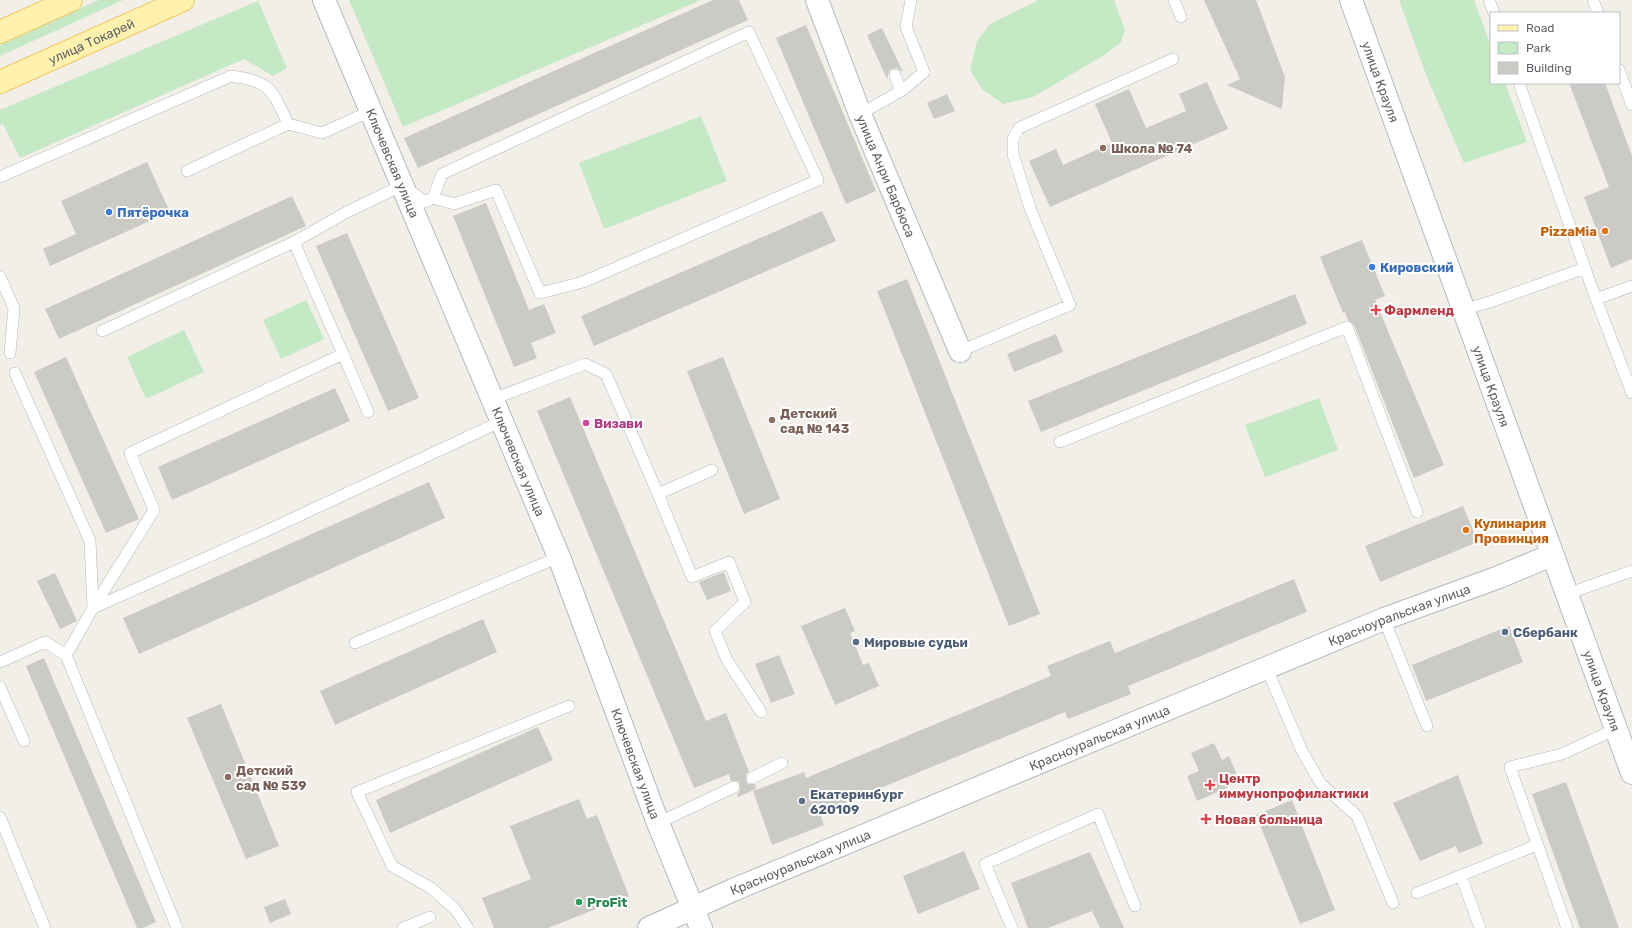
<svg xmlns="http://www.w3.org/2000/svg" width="1632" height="928" viewBox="0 0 1632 928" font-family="Rubik,sans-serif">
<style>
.green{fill:#c5e8c5}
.building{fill:#cccac5}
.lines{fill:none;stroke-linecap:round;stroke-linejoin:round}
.lane-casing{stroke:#b5b8bc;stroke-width:12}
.street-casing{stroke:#b5b8bc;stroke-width:24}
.secondary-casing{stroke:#b6babf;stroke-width:24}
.primary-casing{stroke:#f2c960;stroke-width:24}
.lane{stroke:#fff;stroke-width:11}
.street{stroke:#fff;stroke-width:22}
.secondary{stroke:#fff;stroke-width:22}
.primary{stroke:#fff2af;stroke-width:22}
.education-dot{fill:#8d6e63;stroke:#fff;stroke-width:1.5}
.shop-dot{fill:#3f7fe0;stroke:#fff;stroke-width:1.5}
.food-dot{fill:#e8710a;stroke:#fff;stroke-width:1.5}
.health-dot{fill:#e0444e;stroke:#fff;stroke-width:1.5}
.hotel-dot{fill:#d1479c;stroke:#fff;stroke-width:1.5}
.service-dot{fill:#5c6f8a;stroke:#fff;stroke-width:1.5}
.leisure-dot{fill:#2e9e5b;stroke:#fff;stroke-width:1.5}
.labels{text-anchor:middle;stroke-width:4;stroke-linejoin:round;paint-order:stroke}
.street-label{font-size:13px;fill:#5f6368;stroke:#fff}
.education-label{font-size:13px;font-weight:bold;fill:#785e54;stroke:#fff;text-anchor:start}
.shop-label{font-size:13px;font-weight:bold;fill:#366cbe;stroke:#fff;text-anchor:start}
.food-label{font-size:13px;font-weight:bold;fill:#c56008;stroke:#fff;text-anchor:end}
.health-label{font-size:13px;font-weight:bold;fill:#be3a42;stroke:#fff;text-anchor:start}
.hotel-label{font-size:13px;font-weight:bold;fill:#b23c85;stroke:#fff;text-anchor:start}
.service-label{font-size:13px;font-weight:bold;fill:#4e5e75;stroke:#fff;text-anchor:start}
.leisure-label{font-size:13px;font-weight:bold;fill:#27864d;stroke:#fff;text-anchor:start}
</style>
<rect width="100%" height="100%" fill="#f1efe8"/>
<!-- green -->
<path class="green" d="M 99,0 L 123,0 L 0,56 L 0,45 Z
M 349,0 L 701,0 L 403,127 Z
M 1039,0 L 1114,0 L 1125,30 L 1121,42 L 1106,54 L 1033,97 L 1003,104 L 982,89 L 970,70 L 977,41 L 990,24 Z
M 1399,0 L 1474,0 L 1491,46 L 1491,83 L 1505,83 L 1527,142 L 1464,163 L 1427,77 Z
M 258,1 L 287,68 L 273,76 L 244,59 L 20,158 L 3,124 L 0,125 L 0,110 Z
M 701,116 L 727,181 L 604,229 L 579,163 Z
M 306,300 L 324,339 L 281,359 L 263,320 Z
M 184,330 L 204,372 L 146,399 L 127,357 Z
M 1319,398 L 1338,450 L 1265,477 L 1245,425 Z"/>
<!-- building -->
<path class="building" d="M 713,0 L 739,0 L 748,20 L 418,168 L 404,138 Z
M 1204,0 L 1256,0 L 1285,77 L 1282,109 L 1227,85 L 1240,79 Z
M 806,25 L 876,191 L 846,204 L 776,38 Z
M 882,28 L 903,72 L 897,68 L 892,69 L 889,71 L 887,79 L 867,35 Z
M 1207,82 L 1228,129 L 1050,207 L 1029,161 L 1056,149 L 1063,165 L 1112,143 L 1095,104 L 1129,89 L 1146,128 L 1186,111 L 1179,94 Z
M 1569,83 L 1605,83 L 1632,156 L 1632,259 L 1611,268 L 1584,197 L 1609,187 Z
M 947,94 L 955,111 L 934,119 L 927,103 Z
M 147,162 L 170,212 L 50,266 L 43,249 L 76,234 L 61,201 Z
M 292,196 L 306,226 L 59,339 L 45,309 Z
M 486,203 L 529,310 L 544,304 L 556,333 L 531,343 L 537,358 L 514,367 L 453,216 Z
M 822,211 L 836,241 L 594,346 L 581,316 Z
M 347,233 L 419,398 L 388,411 L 316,246 Z
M 1362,240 L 1385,296 L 1375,300 L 1444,465 L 1414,478 L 1354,325 L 1348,320 L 1345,312 L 1343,313 L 1320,257 Z
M 907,279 L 1040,614 L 1009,626 L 877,291 Z
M 1295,294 L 1307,324 L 1041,432 L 1028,401 Z
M 1056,334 L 1063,352 L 1014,372 L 1007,354 Z
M 66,357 L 139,519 L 106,533 L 34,372 Z
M 723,357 L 780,499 L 744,514 L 687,371 Z
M 335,388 L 350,421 L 172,500 L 158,467 Z
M 570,397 L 706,721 L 726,713 L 749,772 L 746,774 L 746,781 L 748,784 L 755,784 L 756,789 L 738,797 L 737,794 L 740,791 L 740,784 L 738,781 L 731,781 L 729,774 L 694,788 L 537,411 Z
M 429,482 L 445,518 L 139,654 L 123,618 Z
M 1463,506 L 1478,542 L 1380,582 L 1365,546 Z
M 724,572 L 731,591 L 707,600 L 699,582 Z
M 55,573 L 77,621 L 60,629 L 37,581 Z
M 1294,579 L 1307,612 L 1128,686 L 1131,694 L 1068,719 L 1065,712 L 820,813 L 824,825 L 772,845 L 753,791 L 804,772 L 806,778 L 1051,676 L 1047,666 L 1110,641 L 1115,653 Z
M 845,608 L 855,631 L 850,633 L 863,665 L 869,663 L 879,686 L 835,705 L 801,626 Z
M 483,619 L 497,652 L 335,725 L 320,691 Z
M 1509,626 L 1523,662 L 1426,701 L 1412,665 Z
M 779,655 L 795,694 L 771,703 L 755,664 Z
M 44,658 L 156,922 L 143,928 L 137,928 L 26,666 Z
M 221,704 L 279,846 L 246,859 L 187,718 Z
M 538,727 L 553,760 L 390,833 L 376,800 Z
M 1214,743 L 1222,760 L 1229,756 L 1240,782 L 1197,801 L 1187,776 L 1199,771 L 1191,753 Z
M 1458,775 L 1483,844 L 1459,853 L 1456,846 L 1420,861 L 1393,803 Z
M 1566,782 L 1619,928 L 1580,928 L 1532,794 Z
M 579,799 L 587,819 L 597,815 L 629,896 L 548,928 L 494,928 L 482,898 L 531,879 L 510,826 Z
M 1292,800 L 1335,910 L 1300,924 L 1256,815 Z
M 964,851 L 980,889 L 918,914 L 903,876 Z
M 1090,852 L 1124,928 L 1100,928 L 1092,911 L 1048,928 L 1028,928 L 1011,883 Z
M 285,899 L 291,914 L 270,923 L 264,907 Z"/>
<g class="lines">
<!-- lane casing -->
<g class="lane-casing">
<path id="lane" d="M 1174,0 L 1181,17
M 1489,0 L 1494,13
M 1593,0 L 1598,13
M 1619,70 L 1632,105
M 895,75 L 901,91
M 1519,83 L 1585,268
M 860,114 L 901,91 L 924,72 L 906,27 L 911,0
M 187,171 L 288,124
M 0,177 L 231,76 C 271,81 272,90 288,124 L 322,133 L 371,111
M 0,277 L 14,308 L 10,353
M 1596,299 L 1632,393
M 1463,309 L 1487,303 L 1585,268 L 1596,299 L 1632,286
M 102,331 L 294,242 L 347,212 L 403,185 L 425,202 L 433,198 L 442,174 L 749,32 L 818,180 L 583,282 L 540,293 L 496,190 L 454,204 L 433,198
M 960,351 L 1070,305 L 1030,208 L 1013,154 L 1013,139 L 1019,128 L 1173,59
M 343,354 L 368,412
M 493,399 L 585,364 L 606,374 L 658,494 L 692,577 L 729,562 L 745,602 L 715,631 L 727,660 L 761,712
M 1060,442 L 1347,327 L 1417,512
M 658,494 L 712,470
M 1567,594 L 1632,571
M 93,608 L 154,510 L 130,453 L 343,354 L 294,242
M 93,608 L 264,532 L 502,421
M 1384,619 L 1427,726
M 355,643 L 559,557
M 66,655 L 177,928
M 0,662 L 45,642 L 66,655 L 93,608 L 90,541 L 15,373
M 1267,669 L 1302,751 L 1321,784 L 1357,816 L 1393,903
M 0,687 L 24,741
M 752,778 L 782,763
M 0,817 L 45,928
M 658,823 L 734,787
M 1461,876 L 1480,928
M 1417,893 L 1537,845
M 403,928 L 430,917
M 468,928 L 455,909 L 431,888 L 392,866 L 357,792 L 569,706
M 1012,928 L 985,864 L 1098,814 L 1135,906
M 1567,928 L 1510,767 L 1562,754 L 1616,729"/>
</g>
<!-- street casing -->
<g class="street-casing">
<g id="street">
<path id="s1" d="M 324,0 L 559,557 L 658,823 L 701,928"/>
<path id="s2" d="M 817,0 L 860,114 L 960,351"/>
<path id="s3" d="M 649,928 L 733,890 L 1384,619 L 1499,577 L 1552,555"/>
</g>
</g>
<!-- secondary casing -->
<g class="secondary-casing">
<g id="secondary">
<path id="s4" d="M 1351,0 L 1632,773"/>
</g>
</g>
<!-- primary casing -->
<g class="primary-casing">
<g id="primary">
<path d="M 0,32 L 71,0"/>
<path id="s5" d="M 0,82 L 183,0"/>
</g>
</g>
<!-- lane -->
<use href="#lane" class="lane"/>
<!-- street -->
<use href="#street" class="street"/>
<!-- secondary -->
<use href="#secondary" class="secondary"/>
<!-- primary -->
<use href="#primary" class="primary"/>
</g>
<!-- markers -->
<g class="education-dot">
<circle cx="1103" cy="148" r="4"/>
<circle cx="772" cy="420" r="4"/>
<circle cx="228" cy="777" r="4"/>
</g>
<g class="shop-dot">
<circle cx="109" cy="212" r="4"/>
<circle cx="1372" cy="267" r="4"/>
</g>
<g class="food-dot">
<circle cx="1605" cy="231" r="4"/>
<circle cx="1466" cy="530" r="4"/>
</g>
<g class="health-dot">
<path d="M1374 304h4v4h4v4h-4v4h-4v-4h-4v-4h4z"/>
<path d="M1208 779h4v4h4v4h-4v4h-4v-4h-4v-4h4z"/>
<path d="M1204 813h4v4h4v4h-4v4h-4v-4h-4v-4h4z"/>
</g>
<circle class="hotel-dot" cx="586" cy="423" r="4"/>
<g class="service-dot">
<circle cx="1505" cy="632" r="4"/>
<circle cx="856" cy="642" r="4"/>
<circle cx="802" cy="801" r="4"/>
</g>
<circle class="leisure-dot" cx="579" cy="902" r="4"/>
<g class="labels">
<!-- street labels -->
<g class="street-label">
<text dy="5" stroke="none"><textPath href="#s5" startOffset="100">улица Токарей</textPath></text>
<text dy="5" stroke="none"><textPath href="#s4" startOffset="87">улица Крауля</textPath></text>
<text dy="5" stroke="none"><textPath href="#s1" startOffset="177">Ключевская улица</textPath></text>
<text dy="5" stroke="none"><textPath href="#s2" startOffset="189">улица Анри Барбюса</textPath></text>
<text dy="5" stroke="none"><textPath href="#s4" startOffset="411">улица Крауля</textPath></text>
<text dy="5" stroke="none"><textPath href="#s1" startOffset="501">Ключевская улица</textPath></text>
<text dy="5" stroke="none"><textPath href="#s3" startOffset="813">Красноуральская улица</textPath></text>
<text dy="5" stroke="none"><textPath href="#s4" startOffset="735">улица Крауля</textPath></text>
<text dy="5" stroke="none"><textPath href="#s3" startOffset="489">Красноуральская улица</textPath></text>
<text dy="5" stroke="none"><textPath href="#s1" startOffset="825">Ключевская улица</textPath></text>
<text dy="5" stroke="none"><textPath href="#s3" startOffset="165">Красноуральская улица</textPath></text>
</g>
<!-- education labels -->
<g class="education-label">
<text x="1111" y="153">Школа № 74</text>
<text x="780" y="418">Детский<tspan x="780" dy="15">сад № 143</tspan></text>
<text x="236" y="775">Детский<tspan x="236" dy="15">сад № 539</tspan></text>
</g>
<!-- shop labels -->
<g class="shop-label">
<text x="117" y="217">Пятёрочка</text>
<text x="1380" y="272">Кировский</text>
</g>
<!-- food labels -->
<g class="food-label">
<text x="1597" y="236">PizzaMia</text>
<text x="1474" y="528" text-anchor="start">Кулинария<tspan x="1474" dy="15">Провинция</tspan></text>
</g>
<!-- health labels -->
<g class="health-label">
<text x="1384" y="315">Фармленд</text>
<text x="1219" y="783">Центр<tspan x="1219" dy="15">иммунопрофилактики</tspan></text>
<text x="1215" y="824">Новая больница</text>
</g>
<!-- hotel labels -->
<g class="hotel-label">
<text x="594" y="428">Визави</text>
</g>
<!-- service labels -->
<g class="service-label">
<text x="1513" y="637">Сбербанк</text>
<text x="864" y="647">Мировые судьи</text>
<text x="810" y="799">Екатеринбург<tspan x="810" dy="15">620109</tspan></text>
</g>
<!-- leisure labels -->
<g class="leisure-label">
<text x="587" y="907">ProFit</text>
</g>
</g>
<!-- legend -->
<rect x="1490" y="12" width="130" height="72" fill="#ffffff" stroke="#bfc1c3"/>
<rect x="1498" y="25" width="20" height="6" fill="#fff2af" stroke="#bfc1c3"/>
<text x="1526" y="32" font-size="12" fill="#5f6368">Road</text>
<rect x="1498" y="42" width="20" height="12" fill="#c5e8c5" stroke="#bfc1c3"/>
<text x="1526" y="52" font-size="12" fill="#5f6368">Park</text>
<rect x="1498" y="62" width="20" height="12" fill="#cccac5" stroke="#bfc1c3"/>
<text x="1526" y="72" font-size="12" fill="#5f6368">Building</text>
</svg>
